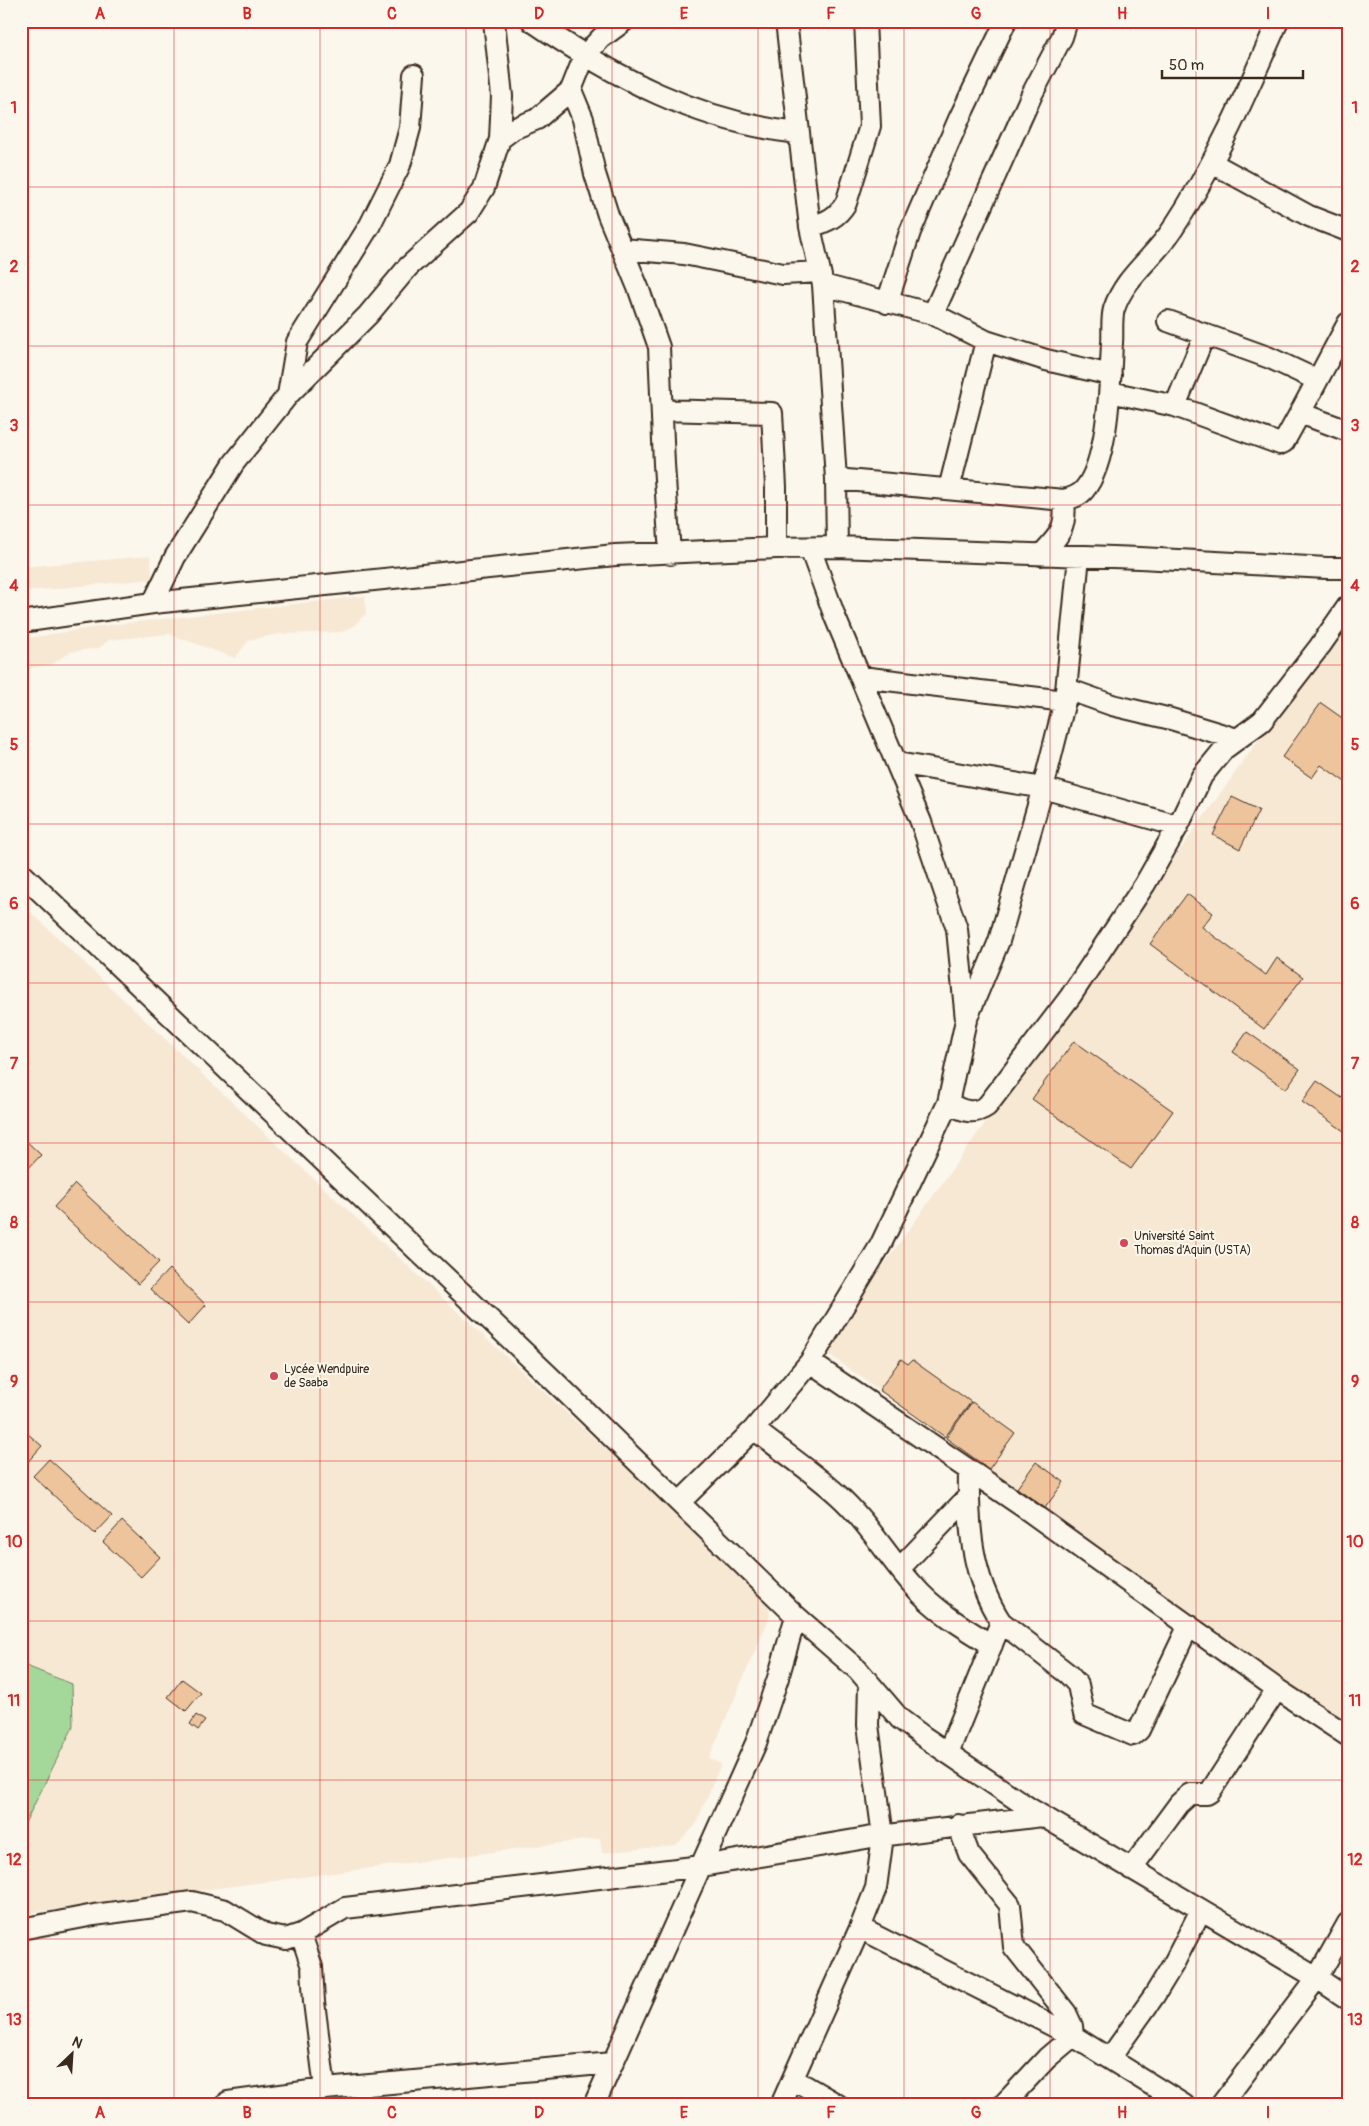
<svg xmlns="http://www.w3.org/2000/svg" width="1369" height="2126" viewBox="0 0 1369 2126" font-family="Pangolin,sans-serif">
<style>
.built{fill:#f7e8d4}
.green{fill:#a4d89b;stroke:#70815c}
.building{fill:#edc49c;stroke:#3b2a1e}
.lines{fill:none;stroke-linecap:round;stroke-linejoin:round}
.street-casing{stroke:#3b2a1e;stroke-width:24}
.street{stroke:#fbf7ec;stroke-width:20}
.grid{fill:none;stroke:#d62828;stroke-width:1;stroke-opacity:0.55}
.poi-dot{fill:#d1495b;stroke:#fbf7ec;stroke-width:2}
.labels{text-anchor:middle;stroke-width:4;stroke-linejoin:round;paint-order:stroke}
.poi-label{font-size:12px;fill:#3b2a1e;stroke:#fbf7ec;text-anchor:start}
.neatline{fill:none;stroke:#d62828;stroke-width:2}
.grid-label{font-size:16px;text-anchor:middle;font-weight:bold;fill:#d62828}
</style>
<rect width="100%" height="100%" fill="#fbf7ec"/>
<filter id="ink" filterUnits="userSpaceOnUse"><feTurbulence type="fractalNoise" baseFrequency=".02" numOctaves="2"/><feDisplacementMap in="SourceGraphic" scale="10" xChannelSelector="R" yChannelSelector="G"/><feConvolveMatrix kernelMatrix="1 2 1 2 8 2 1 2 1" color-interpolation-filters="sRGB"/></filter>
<g filter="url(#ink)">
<!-- built -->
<path class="built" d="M 150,556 L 153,579 L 21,592 L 21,567 Z
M 365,596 L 366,614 L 353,626 L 342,632 L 280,634 L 249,640 L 235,658 L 169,634 L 109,640 L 99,648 L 70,652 L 53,664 L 21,670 L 21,639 L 109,625 Z
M 1347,616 L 1348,616 L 1348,1725 L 823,1350 Z
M 21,903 L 285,1152 L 768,1599 L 770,1616 L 709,1758 L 721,1764 L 695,1826 L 676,1845 L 602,1853 L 600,1838 L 21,1914 Z"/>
<!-- green -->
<path class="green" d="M 21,1664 L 72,1684 L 73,1727 L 21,1831 Z"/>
<!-- building -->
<path class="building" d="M 1321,703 L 1348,722 L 1344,728 L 1348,730 L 1348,784 L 1321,765 L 1312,778 L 1282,757 Z
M 1232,797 L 1259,810 L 1240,849 L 1213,835 Z
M 1187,894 L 1213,913 L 1202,927 L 1266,975 L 1277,958 L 1303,977 L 1264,1029 L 1150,944 Z
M 1247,1032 L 1300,1069 L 1286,1089 L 1233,1052 Z
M 1074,1041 L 1173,1111 L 1131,1169 L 1032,1099 Z
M 1317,1081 L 1348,1102 L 1348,1126 L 1344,1131 L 1302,1102 Z
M 21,1136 L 41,1155 L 22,1175 L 21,1174 Z
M 75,1184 L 159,1262 L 138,1284 L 54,1207 Z
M 169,1269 L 206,1305 L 188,1325 L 150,1289 Z
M 901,1359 L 908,1364 L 912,1360 L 971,1402 L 945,1437 L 879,1390 Z
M 972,1402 L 1015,1433 L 989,1469 L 946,1438 Z
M 21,1428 L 42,1446 L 23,1467 L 21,1465 Z
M 49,1459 L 112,1516 L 95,1534 L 33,1476 Z
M 1036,1462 L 1064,1482 L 1045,1508 L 1017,1488 Z
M 122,1521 L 160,1557 L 141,1577 L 103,1542 Z
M 21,1578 L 27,1581 L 21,1592 Z
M 182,1679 L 201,1693 L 186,1711 L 168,1697 Z
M 196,1715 L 205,1721 L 198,1730 L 190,1724 Z"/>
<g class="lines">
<!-- street casing -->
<g class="street-casing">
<path id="street" d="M 532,21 C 614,77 698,122 798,133
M 786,21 L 810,227 L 823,285 L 836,479 L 837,547
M 571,90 L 583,119 L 595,174 L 608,215 L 639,290 L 659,347 L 664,464 L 670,554
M 500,139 L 513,129 L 537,119 L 571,90 L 585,55 L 601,38 L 624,21
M 1212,163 L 1309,216 L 1348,231
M 810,227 C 826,222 837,218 846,203 L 870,126 L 865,21
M 622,249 L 684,254 L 783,274 L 820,272
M 823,285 L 933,314 L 986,341 L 1046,360 L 1111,375
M 887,303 L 910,232 L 959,119 L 1006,21
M 933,314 L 1032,94 L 1062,37 L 1067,21
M 1168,321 L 1270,358 L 1317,380
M 1348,323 L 1300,413 L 1348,431
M 1110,392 L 1175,406 L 1205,334
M 288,395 L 297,342 L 370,225 L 400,165 L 410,128 L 414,75
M 1175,406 L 1280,444 L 1284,442 L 1300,413
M 662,410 L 772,413 L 776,487 L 776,548
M 836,479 L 1064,500
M 949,489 L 986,341
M 1041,555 C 1060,535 1067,528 1064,500 C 1072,498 1079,496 1084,490 C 1109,461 1110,381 1112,343 C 1113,333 1111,319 1114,309 C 1125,276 1154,258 1172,230 C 1215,165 1247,92 1278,21
M 153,603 L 175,557 L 234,463 L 288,395 L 368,315 L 408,267 L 469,212 L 484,188 L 500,139 L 502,96 L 494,21
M 21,622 L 153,603 L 615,555 L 776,548 L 837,547 L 1140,558 L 1327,568 L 1348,568
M 861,677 L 1065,701
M 1067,689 L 1112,705 L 1171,719 L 1237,739
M 897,763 L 1043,788 L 1178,826
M 21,873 L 548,1375 L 796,1616 L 858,1670 L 900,1719 L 924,1737 L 1029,1808 L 1317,1978 L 1348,1999
M 967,1018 L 999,941 L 1043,788 L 1065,701 L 1079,556
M 948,1103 C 961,1110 973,1116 987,1106 L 1070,997 L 1145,884 L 1178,826 L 1202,776 L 1224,749 L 1262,721 L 1320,646 L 1348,606
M 810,1362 L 1022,1506 L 1277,1689 L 1348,1736
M 754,1429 C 781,1451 812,1471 838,1495 C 867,1521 887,1556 913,1585 C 934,1610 964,1628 992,1645
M 680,1502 L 754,1429 L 810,1362 L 880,1246 L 948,1103 L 966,1020 L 957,929 L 921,822 L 835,617 L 810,548
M 900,1568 L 968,1497
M 1001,1622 L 1068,1674 L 1078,1685 L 1084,1714 L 1133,1735 L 1139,1730 L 1189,1625
M 948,1753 L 1001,1622 C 971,1576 968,1525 969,1472
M 958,1825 L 969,1854 L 1010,1905 L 1014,1947 L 1066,2013 L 1072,2026 L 1073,2036 L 1047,2058 L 1003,2105
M 1131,1869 L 1179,1804 L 1190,1794 L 1207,1794 L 1210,1792 L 1277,1689
M 860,1928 L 1073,2036 L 1184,2105
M 21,1929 L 94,1915 L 192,1902 L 225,1910 L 266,1935 L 286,1939 L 301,1934 L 345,1908 L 702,1866 L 872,1837 L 1042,1816
M 301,1934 L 312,1967 L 314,2002 L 325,2089
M 1110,2058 L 1154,1996 L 1174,1963 L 1201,1910
M 793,2079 L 838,2105
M 228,2102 L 325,2089 L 612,2063
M 594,2105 L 756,1743 L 778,1678 L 796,1616
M 781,2105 L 860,1928 L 876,1888 L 883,1836 L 868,1725 L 869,1683
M 1221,2105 L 1317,1978 L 1348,1923"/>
</g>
<!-- street -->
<use href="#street" class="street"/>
</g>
</g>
<!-- grid -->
<path class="grid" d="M 174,21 L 174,2105M 320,21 L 320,2105M 466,21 L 466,2105M 612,21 L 612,2105M 758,21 L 758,2105M 904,21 L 904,2105M 1050,21 L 1050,2105M 1196,21 L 1196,2105M 21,187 L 1348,187M 21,346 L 1348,346M 21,505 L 1348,505M 21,665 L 1348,665M 21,824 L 1348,824M 21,983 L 1348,983M 21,1143 L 1348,1143M 21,1302 L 1348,1302M 21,1461 L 1348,1461M 21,1621 L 1348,1621M 21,1780 L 1348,1780M 21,1939 L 1348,1939"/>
<!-- markers -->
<g class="poi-dot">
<circle cx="1124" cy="1243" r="5"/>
<circle cx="274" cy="1376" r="5"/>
</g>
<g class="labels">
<!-- poi labels -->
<g class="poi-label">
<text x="1134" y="1240">Université Saint<tspan x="1134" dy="14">Thomas d’Aquin (USTA)</tspan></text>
<text x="284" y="1373">Lycée Wendpuire<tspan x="284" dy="14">de Saaba</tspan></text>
</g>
</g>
<!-- margin -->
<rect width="1369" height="2126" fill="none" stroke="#fbf7ec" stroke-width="55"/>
<!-- north arrow -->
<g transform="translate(72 2054) rotate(25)" stroke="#fbf7ec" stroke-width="4" paint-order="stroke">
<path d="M0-4L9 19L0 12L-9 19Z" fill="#3b2a1e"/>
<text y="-8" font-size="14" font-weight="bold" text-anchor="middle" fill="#3b2a1e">N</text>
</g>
<!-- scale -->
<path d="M1162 70v8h141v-8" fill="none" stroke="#3b2a1e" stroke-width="2.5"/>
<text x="1169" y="70" font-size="15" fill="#3b2a1e" stroke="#fbf7ec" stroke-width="4" paint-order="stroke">50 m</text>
<rect x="28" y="28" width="1314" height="2070" class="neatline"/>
<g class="grid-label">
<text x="100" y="19">A</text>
<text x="247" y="19">B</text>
<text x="392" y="19">C</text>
<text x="539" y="19">D</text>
<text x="684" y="19">E</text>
<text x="831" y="19">F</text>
<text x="976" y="19">G</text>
<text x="1122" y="19">H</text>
<text x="1268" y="19">I</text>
<text x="14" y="113">1</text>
<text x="1355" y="113">1</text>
<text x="14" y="272">2</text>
<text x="1355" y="272">2</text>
<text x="14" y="431">3</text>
<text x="1355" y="431">3</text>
<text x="14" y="591">4</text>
<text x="1355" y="591">4</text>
<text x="14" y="750">5</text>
<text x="1355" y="750">5</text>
<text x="14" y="909">6</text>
<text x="1355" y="909">6</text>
<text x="14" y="1069">7</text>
<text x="1355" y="1069">7</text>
<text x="14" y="1228">8</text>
<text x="1355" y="1228">8</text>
<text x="14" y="1387">9</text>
<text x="1355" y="1387">9</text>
<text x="14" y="1547">10</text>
<text x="1355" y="1547">10</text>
<text x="14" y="1706">11</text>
<text x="1355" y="1706">11</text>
<text x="14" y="1865">12</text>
<text x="1355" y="1865">12</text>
<text x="14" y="2025">13</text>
<text x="1355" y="2025">13</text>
<text x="100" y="2118">A</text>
<text x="247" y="2118">B</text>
<text x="392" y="2118">C</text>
<text x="539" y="2118">D</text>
<text x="684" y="2118">E</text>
<text x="831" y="2118">F</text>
<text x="976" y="2118">G</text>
<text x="1122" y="2118">H</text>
<text x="1268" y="2118">I</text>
</g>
</svg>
